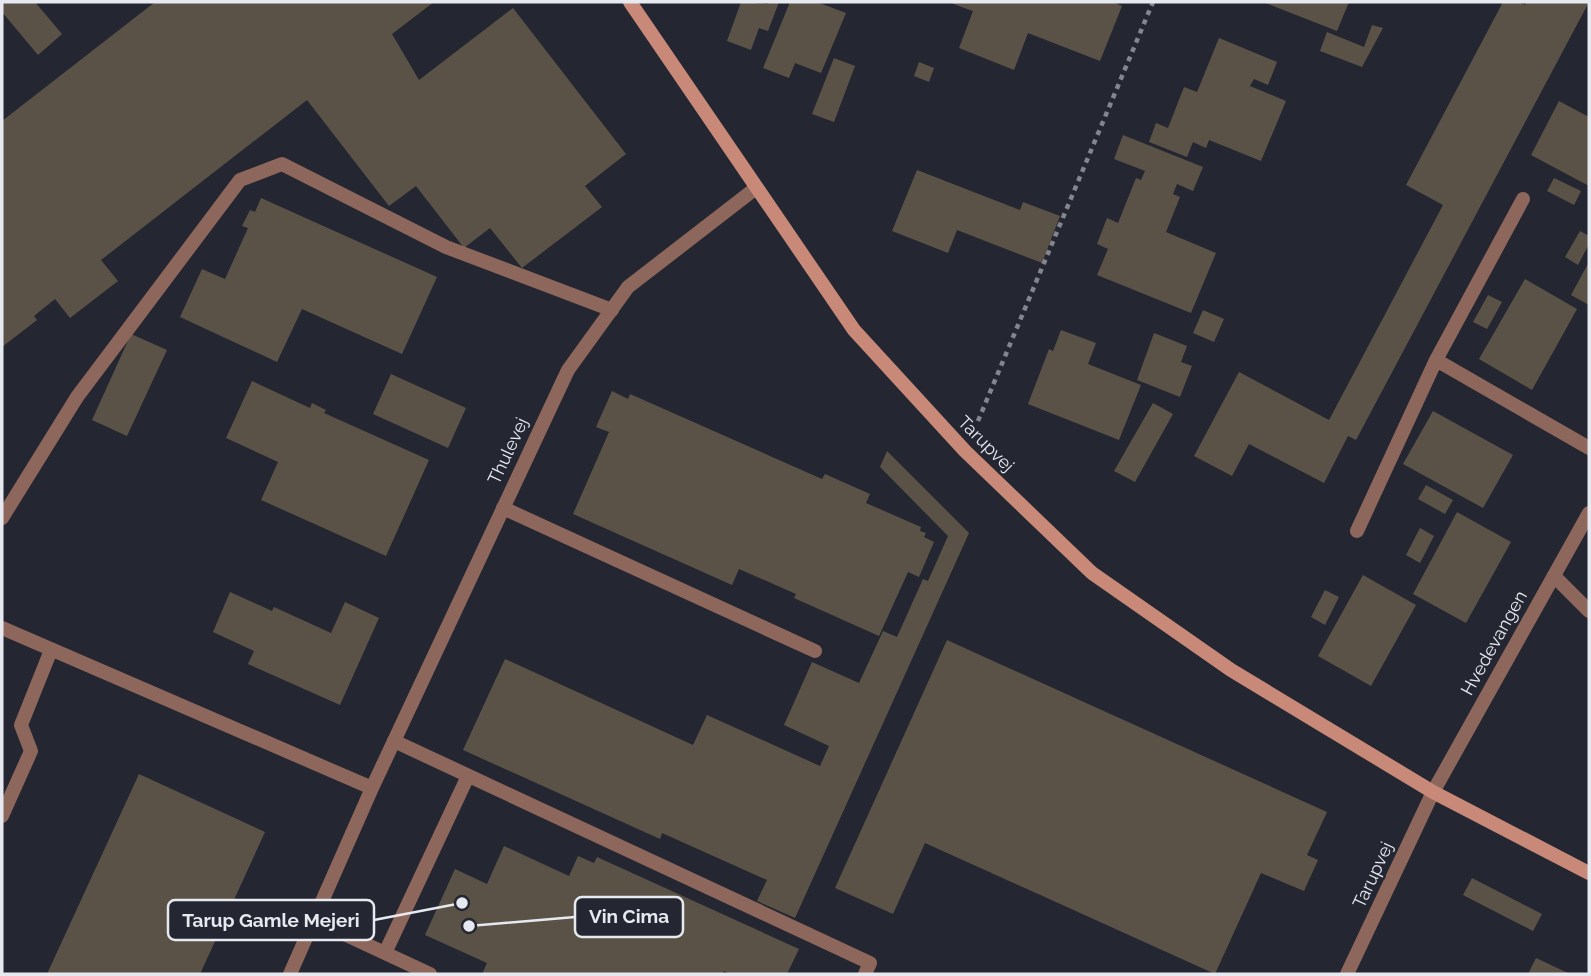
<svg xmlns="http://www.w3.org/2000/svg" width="1591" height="976" viewBox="0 0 1591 976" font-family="Raleway,sans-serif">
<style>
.building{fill:#5a5247}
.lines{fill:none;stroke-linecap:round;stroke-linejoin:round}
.path{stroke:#84868f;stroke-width:4.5;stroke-dasharray:5 5;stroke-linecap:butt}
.lane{stroke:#8d665c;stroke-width:14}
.street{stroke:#8d665c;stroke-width:14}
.secondary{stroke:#c88978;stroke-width:14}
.labels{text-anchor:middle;stroke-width:5;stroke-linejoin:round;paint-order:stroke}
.street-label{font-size:18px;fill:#e7e9f0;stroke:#242731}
.leader{fill:none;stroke:#e7e9f0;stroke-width:2.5}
.callout-dot{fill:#e7e9f0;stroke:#242731;stroke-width:2.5}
.callout{fill:#242731;stroke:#e7e9f0;stroke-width:2.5}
.callout-label{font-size:19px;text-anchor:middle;font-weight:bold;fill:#e7e9f0}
</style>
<rect width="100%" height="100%" fill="#242731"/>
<!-- building -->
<path class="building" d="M 2,2 L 35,2 L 62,34 L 38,55 L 2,12 Z
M 155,2 L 434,2 L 392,34 L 419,80 L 513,8 L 626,154 L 585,186 L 602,207 L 522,268 L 490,228 L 464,248 L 416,186 L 389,206 L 307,100 L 101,260 L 118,281 L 70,318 L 55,299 L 34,316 L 37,320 L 2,347 L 2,121 Z
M 741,2 L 768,4 L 769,2 L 779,2 L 768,31 L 759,28 L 751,50 L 727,41 Z
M 790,2 L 817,2 L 846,13 L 821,73 L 795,63 L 789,78 L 763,68 Z
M 948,2 L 1113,2 L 1122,6 L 1100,61 L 1028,33 L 1014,70 L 959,48 L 973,11 Z
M 1263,2 L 1349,2 L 1337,31 Z
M 1503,2 L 1518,2 L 1525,5 L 1526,2 L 1589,2 L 1356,440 L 1348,436 L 1324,483 L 1249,444 L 1232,476 L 1194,456 L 1239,372 L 1329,420 L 1443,205 L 1406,185 Z
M 1372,25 L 1383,28 L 1362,67 L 1320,51 L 1327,32 L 1364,47 Z
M 1219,38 L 1277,62 L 1268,85 L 1254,79 L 1250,86 L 1286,101 L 1261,161 L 1209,140 L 1206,148 L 1193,142 L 1187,157 L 1149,142 L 1156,123 L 1168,128 L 1184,87 L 1197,92 Z
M 834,58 L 855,66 L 834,122 L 812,114 Z
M 919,62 L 934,68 L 929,82 L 914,76 Z
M 1559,101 L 1589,117 L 1589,186 L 1531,155 Z
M 1123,135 L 1203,167 L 1193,191 L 1177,184 L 1173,194 L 1180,197 L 1166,232 L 1216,253 L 1191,313 L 1097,275 L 1108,249 L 1097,244 L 1107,218 L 1118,223 L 1136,178 L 1141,180 L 1145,171 L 1114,159 Z
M 917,170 L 1020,210 L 1023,202 L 1060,216 L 1042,263 L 957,230 L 948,253 L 892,231 Z
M 1554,178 L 1581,191 L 1574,205 L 1547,191 Z
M 261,198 L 437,277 L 402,354 L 302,309 L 277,362 L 180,317 L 202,269 L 225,279 L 248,228 L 242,226 L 250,210 L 255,212 Z
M 1580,231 L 1589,236 L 1589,244 L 1578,265 L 1565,257 Z
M 1589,262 L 1589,305 L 1571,295 Z
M 1525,279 L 1577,309 L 1532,390 L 1479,359 Z
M 1488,295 L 1502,302 L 1487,329 L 1473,322 Z
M 1203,310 L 1224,319 L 1214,342 L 1193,333 Z
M 1061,330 L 1096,343 L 1088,364 L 1141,385 L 1119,440 L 1028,404 L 1049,349 L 1053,351 Z
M 1154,333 L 1187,346 L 1181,362 L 1192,366 L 1180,397 L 1137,380 Z
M 131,334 L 167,350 L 127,436 L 92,420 Z
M 391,374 L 466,408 L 448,448 L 373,414 Z
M 252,381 L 310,408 L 312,403 L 326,410 L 324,413 L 429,460 L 386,556 L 261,500 L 278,462 L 226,438 Z
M 612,391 L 628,399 L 630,394 L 822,479 L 825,474 L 870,494 L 866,503 L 921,527 L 920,531 L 926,533 L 924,537 L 934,542 L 919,577 L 908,572 L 879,636 L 794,598 L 796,594 L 739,569 L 732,585 L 573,514 L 609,432 L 596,427 Z
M 1153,403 L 1173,414 L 1135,482 L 1114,471 Z
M 1433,411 L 1513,455 L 1483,508 L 1403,464 Z
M 887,451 L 969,533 L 795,918 L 757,901 L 767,880 L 662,833 L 660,839 L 463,750 L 505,659 L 693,745 L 707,715 L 820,766 L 829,746 L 784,725 L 812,662 L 859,683 L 883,631 L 897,637 L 923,579 L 928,581 L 948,536 L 880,467 Z
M 1426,485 L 1453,500 L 1445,514 L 1418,499 Z
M 1457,512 L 1511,542 L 1466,623 L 1413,594 Z
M 1420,528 L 1434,536 L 1420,563 L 1406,555 Z
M 1363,575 L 1416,605 L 1371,686 L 1318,656 Z
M 1325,590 L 1339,597 L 1325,625 L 1311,617 Z
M 230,592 L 272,611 L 274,607 L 331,633 L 345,602 L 379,618 L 340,705 L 248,664 L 254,651 L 213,632 Z
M 947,640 L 1327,812 L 1307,855 L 1318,860 L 1304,891 L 1261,873 L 1215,974 L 925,843 L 893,914 L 835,888 Z
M 139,774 L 265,832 L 200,974 L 47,974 Z
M 504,846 L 569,876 L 578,856 L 594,863 L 597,857 L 799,949 L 787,974 L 730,974 L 724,971 L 722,974 L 482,974 L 487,963 L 425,935 L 455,869 L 487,884 Z
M 1472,878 L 1542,914 L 1533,931 L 1463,895 Z
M 1536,958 L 1570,974 L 1528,974 Z"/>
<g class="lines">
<!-- path -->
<path class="path" d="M 978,421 L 1153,2"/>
<!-- lane -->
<path class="lane" d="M 503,508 L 815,651
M 2,518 L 77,397 L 240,180 L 282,164 L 446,247 L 612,310
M 1554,576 L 1589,611
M 394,741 L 870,963 L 865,974
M 2,816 L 31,751 L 21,725 L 51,650
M 314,920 L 430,974
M 385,953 L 468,776"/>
<!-- street -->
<path class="street" d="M 1523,199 L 1436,360 L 1589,448
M 1357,531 L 1436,360
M 2,628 L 372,788
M 290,974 L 372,788 L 568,370 L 628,287 L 756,188
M 1347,974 L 1433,792 L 1589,513"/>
<!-- secondary -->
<path class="secondary" d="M 630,2 L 854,330 L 965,451 L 1092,573 L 1231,670 L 1433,792 L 1589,873"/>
</g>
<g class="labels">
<!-- street labels -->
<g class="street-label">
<text transform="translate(986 444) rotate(45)" y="6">Tarupvej</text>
<text transform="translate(508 451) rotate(-65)" y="6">Thulevej</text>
<text transform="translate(1494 643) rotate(-61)" y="6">Hvedevangen</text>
<text transform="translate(1373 875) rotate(-65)" y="6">Tarupvej</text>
</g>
</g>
<!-- callouts -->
<path class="leader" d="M469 926L575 917M462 903L374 920"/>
<g class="callout-dot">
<circle cx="469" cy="926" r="7"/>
<circle cx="462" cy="903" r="7"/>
</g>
<g class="callout">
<rect x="575" y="897" width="108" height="40" rx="7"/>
<rect x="168" y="900" width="206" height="40" rx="7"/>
</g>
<g class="callout-label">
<text x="629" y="923">Vin Cima</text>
<text x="271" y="927">Tarup Gamle Mejeri</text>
</g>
<!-- border -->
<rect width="1591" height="976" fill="none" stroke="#e7e9f0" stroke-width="7"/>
</svg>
